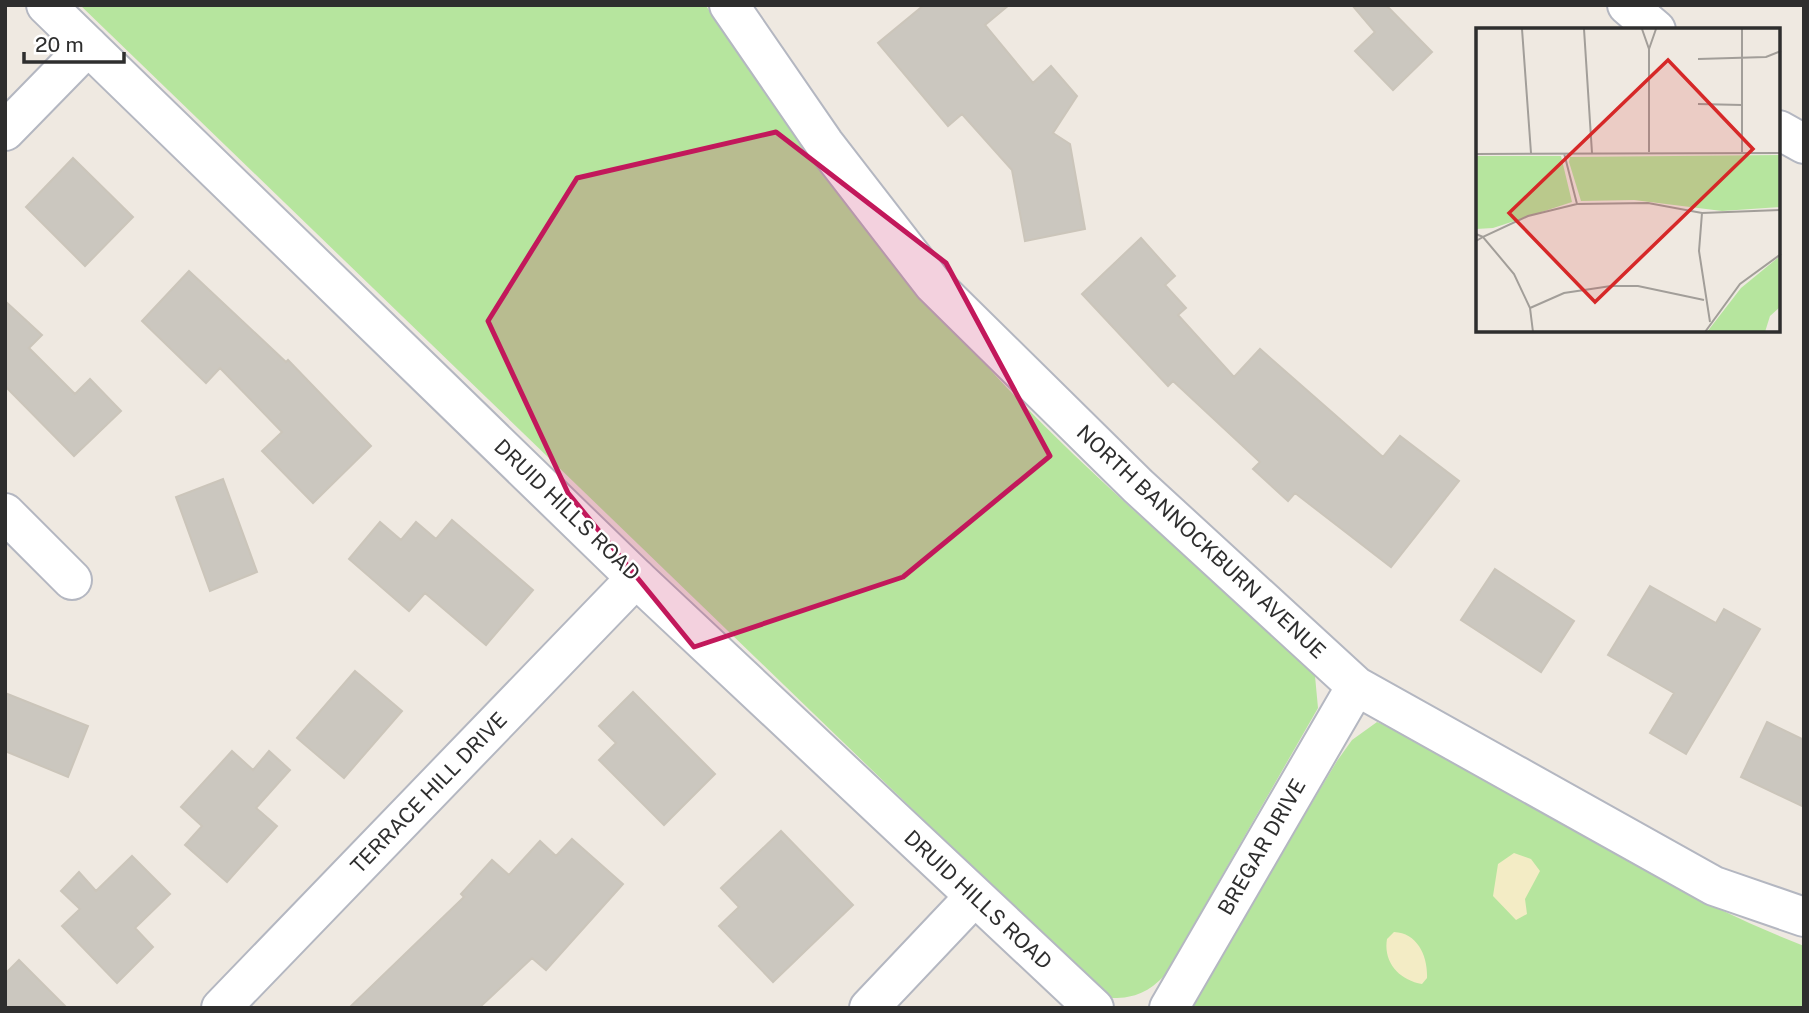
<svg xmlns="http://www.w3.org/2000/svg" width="1809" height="1013" viewBox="0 0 1809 1013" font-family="'Public Sans',sans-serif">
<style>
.green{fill:#b6e59e}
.sand{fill:#f3ecc5}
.building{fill:#cbc7bf;stroke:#cbc5ba;stroke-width:2}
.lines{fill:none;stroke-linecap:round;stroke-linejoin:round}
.street-casing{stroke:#b4b7c1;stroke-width:42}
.secondary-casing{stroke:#b4b7c1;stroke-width:42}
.street{stroke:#fff;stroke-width:38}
.secondary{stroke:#fff;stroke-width:38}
.marked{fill:#c2185b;fill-opacity:0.2;stroke:#c2185b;stroke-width:5;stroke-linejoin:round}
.labels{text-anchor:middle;stroke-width:5;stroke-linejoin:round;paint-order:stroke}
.street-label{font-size:21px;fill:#2e2e2e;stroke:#fff}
.inset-road{fill:none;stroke:#a29e99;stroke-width:2}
.view{fill:#d62828;fill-opacity:0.15;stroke:#d62828;stroke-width:3.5}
.inset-edge{fill:none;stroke:#2e2e2e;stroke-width:3.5}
</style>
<rect width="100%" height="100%" fill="#efe9e1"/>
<!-- green -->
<path class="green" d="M 80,5 L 705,5 C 804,128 890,260 996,376 C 1090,477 1197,566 1300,657 L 1315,676 L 1318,708 L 1165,975 C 1148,993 1133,999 1108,998 Z
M 1377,722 C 1437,746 1491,781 1546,814 C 1629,863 1714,911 1804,946 L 1804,1008 L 1189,1008 L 1337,761 L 1352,740 Z"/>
<!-- sand -->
<path class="sand" d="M 1514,853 L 1531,859 L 1540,871 L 1525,899 L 1527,914 L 1516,920 L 1493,896 L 1498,864 Z
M 1394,932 C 1418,933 1428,957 1427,978 L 1422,984 C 1399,980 1383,962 1387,939 Z"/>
<!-- building -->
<path class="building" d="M 924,5 L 1009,5 L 985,25 L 1033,83 L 1051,66 L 1077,96 L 1053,133 L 1070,144 L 1085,229 L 1025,241 L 1012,170 L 962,114 L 948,126 L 878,43 Z
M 1352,5 L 1386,5 L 1432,52 L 1393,90 L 1355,51 L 1375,32 Z
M 73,158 L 133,217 L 85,266 L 26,207 Z
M 1141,238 L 1175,276 L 1165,285 L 1186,308 L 1178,315 L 1234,377 L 1260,349 L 1383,457 L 1400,436 L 1459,481 L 1391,567 L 1295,493 L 1288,501 L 1253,469 L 1260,462 L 1173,381 L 1168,386 L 1082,294 Z
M 189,271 L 286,362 L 288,360 L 371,446 L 313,503 L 262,451 L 282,432 L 220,368 L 206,383 L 142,321 Z
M 5,301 L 42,335 L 29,348 L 75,394 L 90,379 L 121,411 L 74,456 L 5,386 Z
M 223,479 L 257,572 L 210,591 L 176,497 Z
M 452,520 L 533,590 L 486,645 L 425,593 L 409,611 L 349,559 L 380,522 L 401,540 L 416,522 L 436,539 Z
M 1495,569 L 1574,621 L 1541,672 L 1461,620 Z
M 1650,586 L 1716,623 L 1724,609 L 1760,629 L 1686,754 L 1650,733 L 1674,693 L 1608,655 Z
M 355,671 L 402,711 L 344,778 L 297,738 Z
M 633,692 L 715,774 L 664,825 L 599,760 L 616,743 L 599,726 Z
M 5,693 L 88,726 L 68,777 L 5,751 Z
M 1767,722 L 1804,740 L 1804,807 L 1741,777 Z
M 232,751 L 253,770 L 269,751 L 290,770 L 256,808 L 277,826 L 227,882 L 185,845 L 202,826 L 181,807 Z
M 781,831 L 853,905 L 773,982 L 719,926 L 739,907 L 721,888 Z
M 572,839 L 623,884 L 546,970 L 532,958 L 479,1008 L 349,1008 L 464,897 L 461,894 L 492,860 L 509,875 L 540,841 L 556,856 Z
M 132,856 L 170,894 L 135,928 L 153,947 L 117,983 L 62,926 L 80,909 L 61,891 L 79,872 L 96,891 Z
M 19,960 L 67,1008 L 5,1008 L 5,974 Z"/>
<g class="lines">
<!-- street casing -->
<g class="street-casing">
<path id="street" d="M 729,5 L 824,143 L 933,284 L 1138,486 L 1356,686 L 1714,886 L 1804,917
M 1627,5 L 1656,30
M 1779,130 L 1804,144
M 5,131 L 88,46
M 5,513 L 72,580
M 221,1008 L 636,578
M 869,1008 L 974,897
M 1169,1008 L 1356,686"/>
</g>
<!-- secondary casing -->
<g class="secondary-casing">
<path id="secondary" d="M 46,5 L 636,578 L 1094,1008"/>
</g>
<!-- street -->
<use href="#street" class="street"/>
<!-- secondary -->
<use href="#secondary" class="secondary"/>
</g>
<!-- marked area -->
<path class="marked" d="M 776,132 L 946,263 L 1050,456 L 903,577 L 694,647 L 568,493 L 488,321 L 577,178 Z"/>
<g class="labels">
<!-- street labels -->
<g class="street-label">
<text transform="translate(567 510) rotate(44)" y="7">DRUID HILLS ROAD</text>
<text transform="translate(1201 542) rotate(43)" y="7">NORTH BANNOCKBURN AVENUE</text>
<text transform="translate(429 793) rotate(-46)" y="7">TERRACE HILL DRIVE</text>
<text transform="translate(1262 847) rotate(-60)" y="7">BREGAR DRIVE</text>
<text transform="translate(978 900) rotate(43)" y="7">DRUID HILLS ROAD</text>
</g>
</g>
<!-- overview -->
<g transform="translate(1476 28)">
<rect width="304" height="304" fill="#efe9e1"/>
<path d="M 304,127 L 304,179 L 246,183 L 158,172 L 105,173 L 93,134 L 94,129 ZM 0,128 L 85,128 L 96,174 L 17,200 L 0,201 ZM 304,228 L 304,279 L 294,288 L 289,304 L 231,304 L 265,260 Z" fill="#b6e59e"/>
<path class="inset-road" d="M 46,1 L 55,125M 108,1 L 116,125M 166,1 L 173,21 L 173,124M 266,1 L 266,124M 173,21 L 180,1M 222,31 L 290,29 L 305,23M 222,76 L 266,77M 88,125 L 101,176M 0,126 L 305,125M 226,185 L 223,223 L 234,294M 0,206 L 7,209 L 52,188 L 101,176 L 172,175 L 226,185 L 305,182M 0,213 L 7,209 L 38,246 L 54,280 L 57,304M 54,280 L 88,265 L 135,258 L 162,258 L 228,272M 229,304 L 264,256 L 305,226"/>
<path class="view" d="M 192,32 L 277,121 L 119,274 L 33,185 Z"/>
<rect width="304" height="304" class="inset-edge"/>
</g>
<!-- border -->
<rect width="1809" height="1013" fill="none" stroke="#2e2e2e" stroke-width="14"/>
<!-- scale -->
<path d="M24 52v10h100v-10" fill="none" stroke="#2e2e2e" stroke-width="3.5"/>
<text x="35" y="52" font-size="21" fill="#2e2e2e" stroke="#ffffff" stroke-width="5" paint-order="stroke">20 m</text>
</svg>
